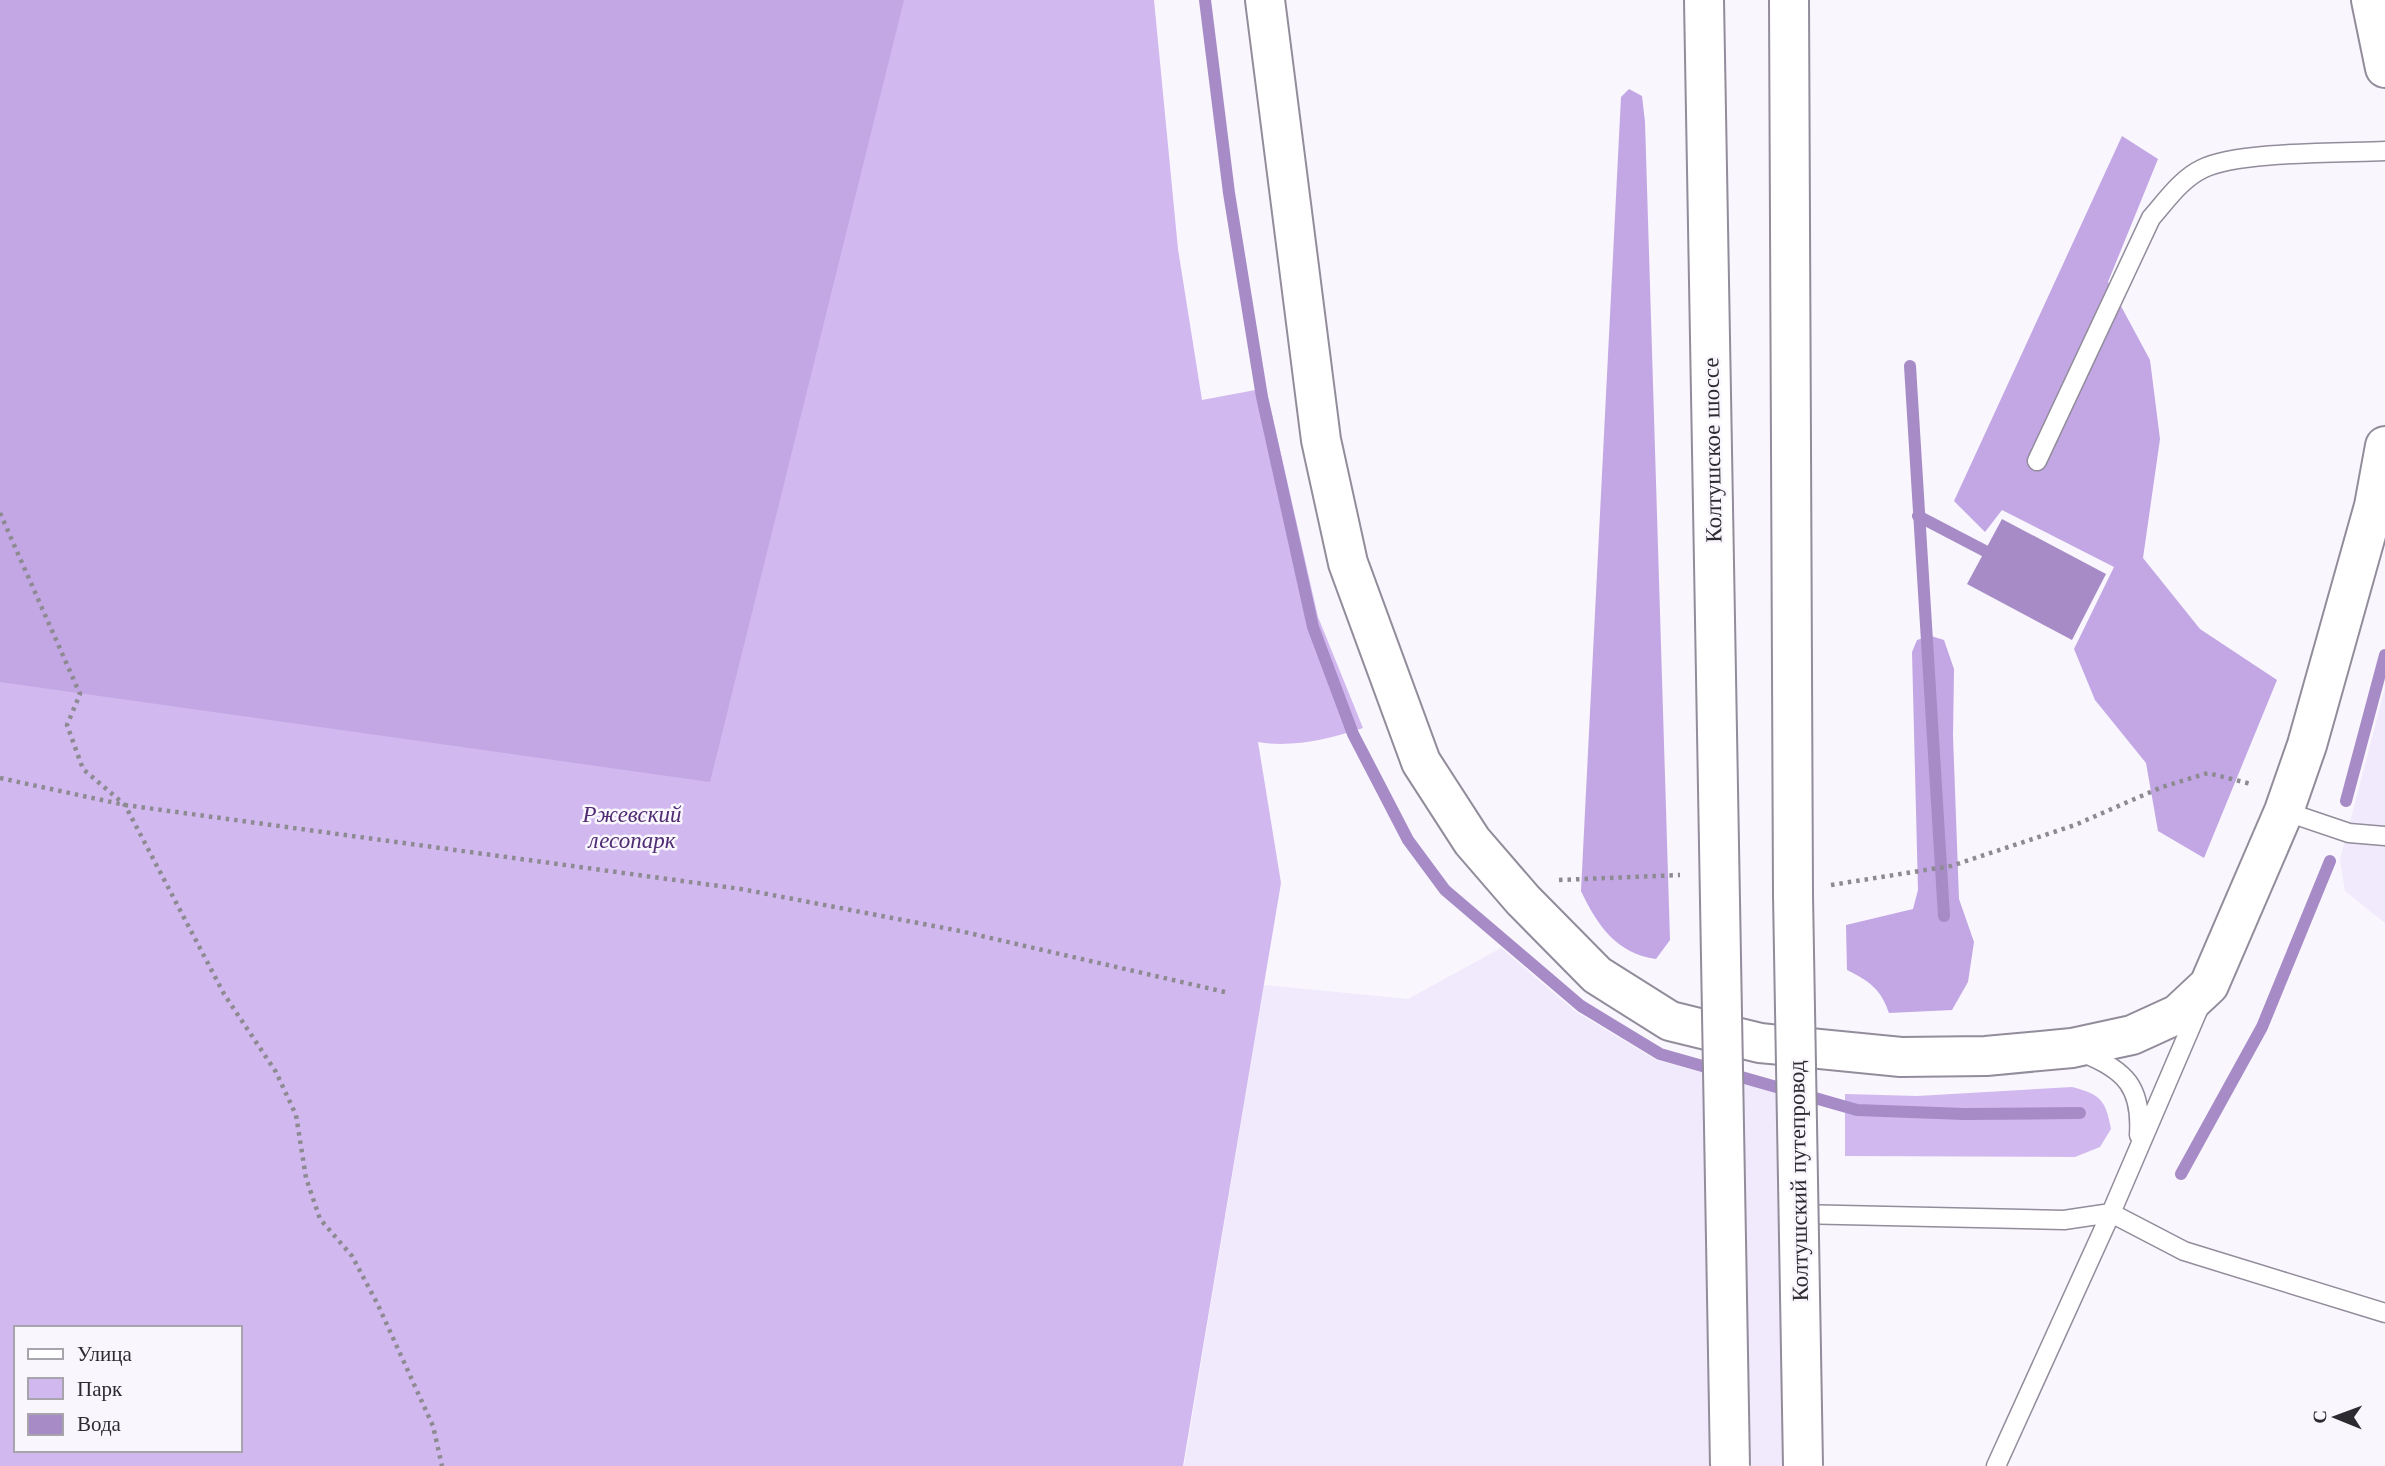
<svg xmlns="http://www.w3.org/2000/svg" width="2385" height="1466" viewBox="0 0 2385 1466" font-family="'Libre Baskerville',serif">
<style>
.built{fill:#f1e9fc}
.green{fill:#d1b9ef;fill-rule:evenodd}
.forest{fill:#c2a7e4}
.water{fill:#a68bc6}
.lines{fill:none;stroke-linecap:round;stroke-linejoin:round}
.stream{stroke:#a68bc6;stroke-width:12}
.service-casing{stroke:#928c9b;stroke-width:21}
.primary-casing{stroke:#928c9b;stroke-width:42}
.path{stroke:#8d8a91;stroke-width:4.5;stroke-dasharray:3.5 5;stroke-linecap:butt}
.service{stroke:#fff;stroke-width:18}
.primary{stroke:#fff;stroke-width:38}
.primary-bridge-casing{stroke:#928c9b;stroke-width:42;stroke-linecap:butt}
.primary-bridge{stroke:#fff;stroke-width:38}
.labels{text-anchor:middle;stroke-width:5;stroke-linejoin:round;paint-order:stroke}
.street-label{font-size:23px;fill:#2d2a30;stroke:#f9f6fd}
.park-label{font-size:23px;font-style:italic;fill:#502c73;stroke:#f9f6fd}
</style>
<rect width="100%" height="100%" fill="#f9f6fd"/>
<!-- built -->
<path class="built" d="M 2385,688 L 2385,923 L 2345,891 L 2340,860 Z
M 1501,948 L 1576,1012 L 1656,1060 L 1775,1092 L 1810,1466 L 1184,1466 L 1264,985 L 1408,999 Z"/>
<!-- green -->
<path class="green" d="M 0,0 L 1154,0 L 1178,249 L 1202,400 L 1266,388 L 1318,617 L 1363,728 C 1330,739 1291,748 1258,742 L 1281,883 L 1183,1466 L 0,1466 ZM 16,1328 L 240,1328 L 240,1450 L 16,1450 Z
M 2072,1087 C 2100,1094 2106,1100 2111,1129 L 2100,1147 L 2075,1157 L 1845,1156 L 1845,1094 L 1917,1096 Z"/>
<!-- forest -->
<path class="forest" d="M 0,0 L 904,0 L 710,782 L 0,682 Z
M 1629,89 L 1642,96 L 1645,122 L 1670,940 L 1656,959 C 1617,954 1597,925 1581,891 L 1621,97 Z
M 2122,136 L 2158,159 L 2108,282 L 2150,360 L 2160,439 L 2143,558 L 2200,629 L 2277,680 L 2204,858 L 2158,831 L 2146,763 L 2095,700 L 2074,649 L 2114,567 L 2002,510 L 1985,532 L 1954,501 Z
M 1931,636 L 1944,640 L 1954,669 L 1953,736 L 1959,899 L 1974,942 L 1968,982 L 1952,1010 L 1889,1013 C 1881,989 1869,981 1847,970 L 1846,925 L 1913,909 L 1918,890 L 1912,652 L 1917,640 Z"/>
<!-- water -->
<path class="water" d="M 2002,519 L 2106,574 L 2072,640 L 1967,584 Z"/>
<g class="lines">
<!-- stream -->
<path class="stream" d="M 1205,0 L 1229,193 L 1262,397 L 1313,627 L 1353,734 L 1408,840 L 1445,890 L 1581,1006 L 1660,1054 L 1857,1110 L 1964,1114 L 2080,1113
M 1910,366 L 1944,916
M 1918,516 L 1985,551
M 2346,801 L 2385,655
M 2181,1174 L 2262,1027 L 2330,861"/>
<!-- service casing -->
<g class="service-casing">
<path id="service" d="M 2037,461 L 2151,218 C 2166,201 2181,179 2202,169 C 2236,151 2343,153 2385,151
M 2284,811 L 2349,833 L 2385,836
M 2083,1053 C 2126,1070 2142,1088 2139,1135
M 1796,1214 L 2064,1220 L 2111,1213 L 2184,1251 L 2385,1313
M 1996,1466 L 2111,1213 L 2199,1008"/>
</g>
<!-- primary casing -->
<g class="primary-casing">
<path id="primary" d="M 1265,0 L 1321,440 L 1348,563 L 1421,762 L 1472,841 L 1523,900 L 1597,975 L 1670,1021 L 1760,1043 L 1901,1057 L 1986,1056 L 2072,1048 L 2132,1035 L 2178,1014 L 2209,985 L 2284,811 L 2307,745 L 2374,506 L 2385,446
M 1704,0 L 1720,901
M 1789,0 L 1793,895
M 2371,0 L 2385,68"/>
</g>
<!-- path -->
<path class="path" d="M 0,513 L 80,694 L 67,725 L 83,769 L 125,805 L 224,994 L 276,1072 L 296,1115 L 306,1178 L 320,1219 L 352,1256 L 378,1305 L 433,1426 L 442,1466
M 0,778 L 125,805 L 741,889 L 960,931 L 1225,992
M 1559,880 L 1680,875
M 1831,885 L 1951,866 L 2075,825 L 2162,787 L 2208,773 L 2251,784"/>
<!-- service -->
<use href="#service" class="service"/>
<!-- primary -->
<use href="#primary" class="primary"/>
<!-- primary-bridge casing -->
<g class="primary-bridge-casing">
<path id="primary-bridge" d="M 1793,895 L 1803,1466
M 1720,901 L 1730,1466"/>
</g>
<!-- primary-bridge -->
<use href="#primary-bridge" class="primary-bridge"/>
</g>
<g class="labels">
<!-- street labels -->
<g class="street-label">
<text transform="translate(1712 450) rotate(-91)" y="8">Колтушское шоссе</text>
<text transform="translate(1798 1181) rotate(-91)" y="8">Колтушский путепровод</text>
</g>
<!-- park labels -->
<g class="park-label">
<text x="632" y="822">Ржевский<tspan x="632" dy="26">лесопарк</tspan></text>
</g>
</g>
<!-- legend -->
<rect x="14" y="1326" width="228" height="126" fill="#f9f6fd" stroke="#a7a4ab" stroke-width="2"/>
<rect x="28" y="1349" width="35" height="10" fill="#ffffff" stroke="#a7a4ab" stroke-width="2"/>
<text x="77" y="1361" font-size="21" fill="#2d2a30">Улица</text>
<rect x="28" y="1378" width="35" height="21" fill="#d1b9ef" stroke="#a7a4ab" stroke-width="2"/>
<text x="77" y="1396" font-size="21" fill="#2d2a30">Парк</text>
<rect x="28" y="1414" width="35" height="21" fill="#a68bc6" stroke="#a7a4ab" stroke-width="2"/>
<text x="77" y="1431" font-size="21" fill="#2d2a30">Вода</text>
<!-- north arrow -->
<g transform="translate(2336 1417) rotate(271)" stroke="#f9f6fd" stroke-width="5" paint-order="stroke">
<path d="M0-5L12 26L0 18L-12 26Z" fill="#2d2a30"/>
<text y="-10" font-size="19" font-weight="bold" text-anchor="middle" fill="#2d2a30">С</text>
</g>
</svg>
